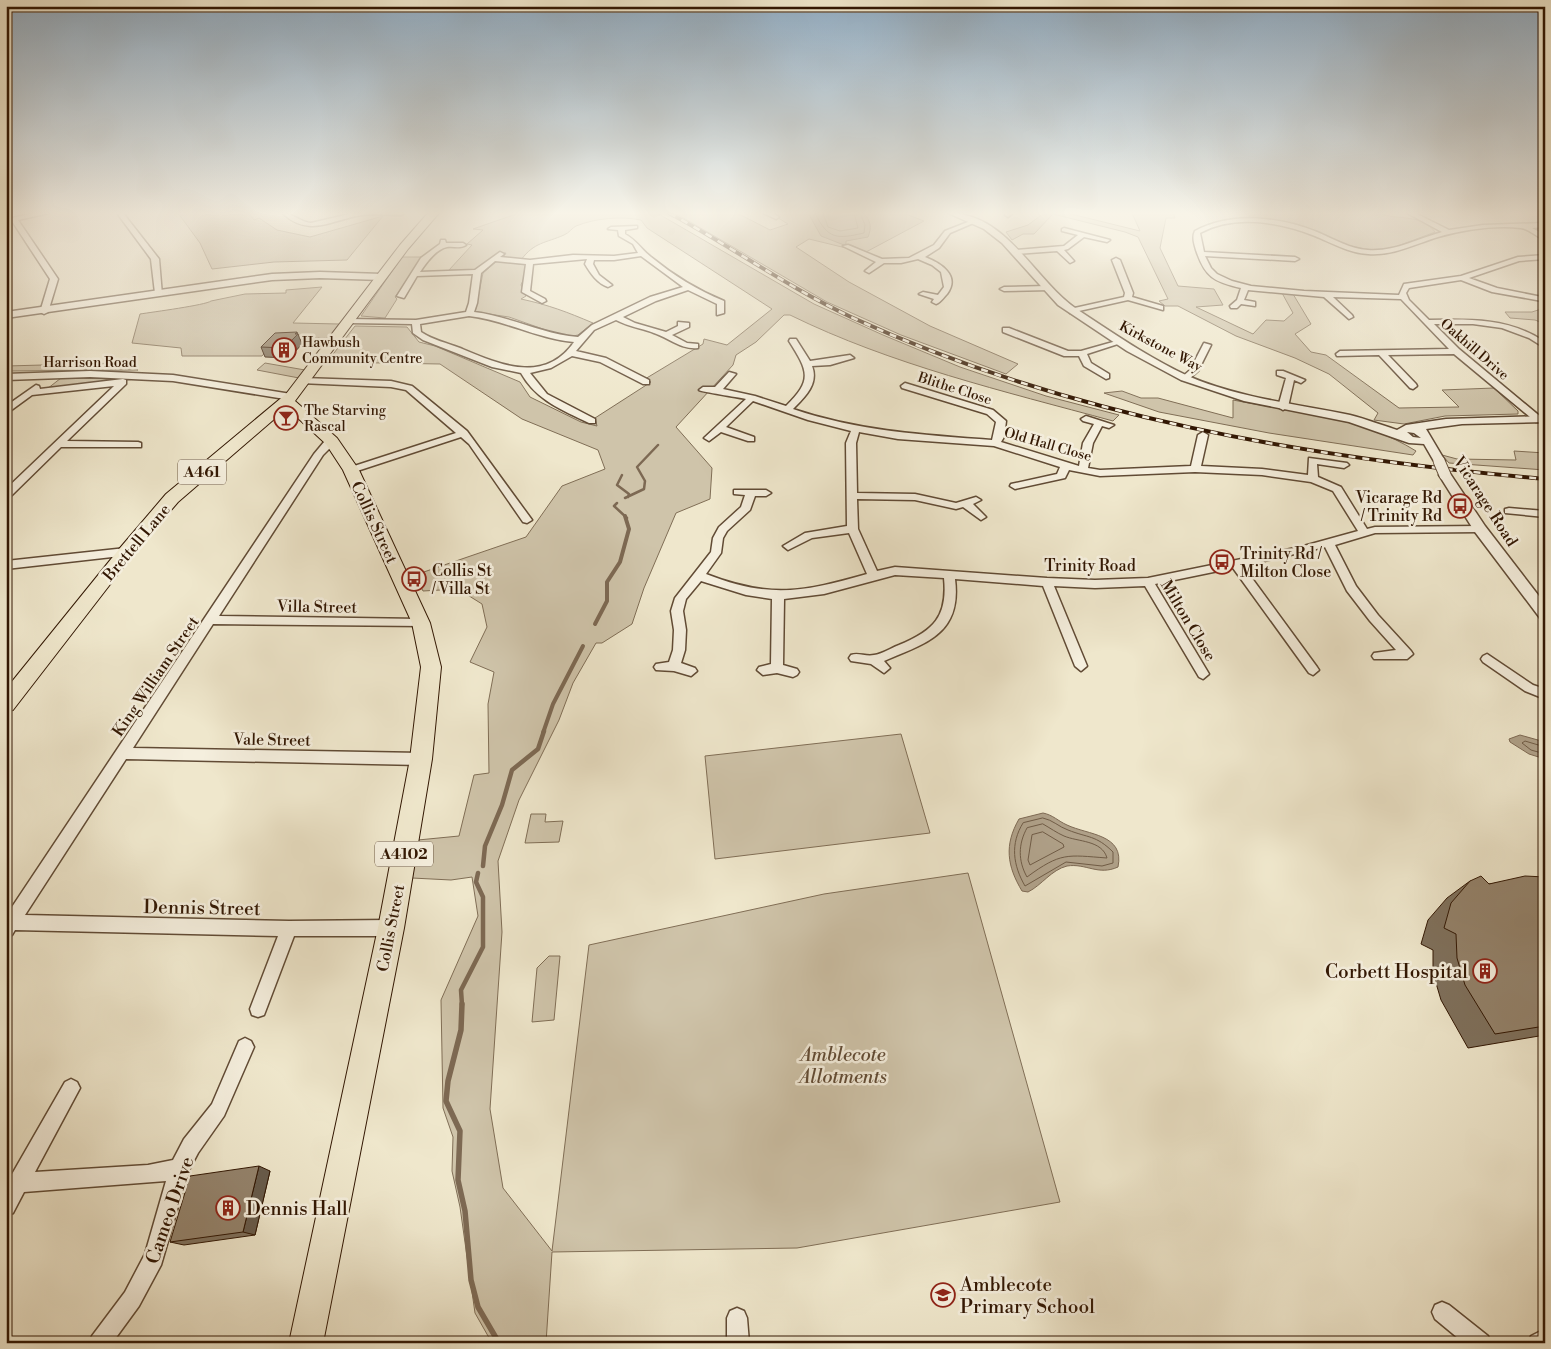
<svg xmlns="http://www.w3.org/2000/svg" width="1551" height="1349" viewBox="0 0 1551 1349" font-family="'Libre Bodoni',serif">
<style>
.green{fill:#cfc4aa;stroke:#806e56}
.water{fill:#afa088;stroke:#7d6953}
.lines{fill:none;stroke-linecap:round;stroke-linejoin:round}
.shore{stroke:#705c46;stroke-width:1}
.stream-far3{stroke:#7d6953;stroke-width:2.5}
.stream-far2{stroke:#7d6953;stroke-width:4}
.stream-far1{stroke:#7d6953;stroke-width:4.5}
.stream{stroke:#7d6953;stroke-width:5.5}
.minor-casing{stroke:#614b35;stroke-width:3}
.tertiary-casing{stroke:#614b35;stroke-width:3}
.primary-casing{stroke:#321703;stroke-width:2}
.minor{fill:#f5efde;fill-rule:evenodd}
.tertiary{fill:#f5efde;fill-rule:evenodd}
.primary{fill:#efe7cc;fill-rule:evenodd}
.rail-casing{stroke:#321703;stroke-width:4}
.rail{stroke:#f5efde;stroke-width:2.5;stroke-dasharray:7;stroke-linecap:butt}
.tertiary-bridge-casing{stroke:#614b35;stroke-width:13;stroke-linecap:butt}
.tertiary-bridge{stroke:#f5efde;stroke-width:11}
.wall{fill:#7f715d;stroke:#321703}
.shaded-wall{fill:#685c4c;stroke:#321703}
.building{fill:#94836c;stroke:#321703}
.labels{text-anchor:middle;stroke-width:5;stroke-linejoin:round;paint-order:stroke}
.far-poi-label{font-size:14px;fill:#321703;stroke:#f5efde;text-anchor:start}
.far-street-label{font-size:14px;fill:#321703;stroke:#f5efde}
.shield{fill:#f5efde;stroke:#6c5845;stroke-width:1}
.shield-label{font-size:15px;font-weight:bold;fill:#321703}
.poi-label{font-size:16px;fill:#321703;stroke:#f5efde;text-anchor:start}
.street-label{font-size:16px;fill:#321703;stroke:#f5efde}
.near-street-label{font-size:19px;fill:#321703;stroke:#f5efde}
.near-poi-label{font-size:19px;fill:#321703;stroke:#f5efde;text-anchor:start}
.near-park-label{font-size:19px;font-style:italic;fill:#614b35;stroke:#f5efde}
</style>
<rect width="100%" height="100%" fill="#efe7cc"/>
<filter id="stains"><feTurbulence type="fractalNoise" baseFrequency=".004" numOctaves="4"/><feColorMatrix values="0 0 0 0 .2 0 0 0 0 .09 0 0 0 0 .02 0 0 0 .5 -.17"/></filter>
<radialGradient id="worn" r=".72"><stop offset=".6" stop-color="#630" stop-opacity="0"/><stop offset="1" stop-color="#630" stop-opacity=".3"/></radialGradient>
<!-- green -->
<path class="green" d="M 178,213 L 249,213 L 254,220 L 259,218 L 277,230 L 310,237 L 383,216 L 347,260 L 274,262 L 212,269 L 200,243 Z
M 519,213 L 657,213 L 814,304 L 883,335 L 960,367 L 1046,396 L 1119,415 L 1113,421 C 1003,391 892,365 790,315 L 784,315 L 756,342 L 736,355 L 733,365 L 676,427 L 712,468 L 710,499 L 676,513 L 644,588 L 632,624 L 602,643 L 596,643 L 573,683 L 559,720 L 519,800 L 498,861 L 502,932 L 490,1109 L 503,1188 L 552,1251 L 589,945 L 824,894 L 968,873 L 1060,1202 L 797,1248 L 552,1252 L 546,1343 L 492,1343 L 475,1313 L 460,1207 L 452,1171 L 453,1137 L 443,1108 L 441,1000 L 478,916 L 472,877 L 451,880 L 412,878 L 418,840 L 459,836 L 474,775 L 489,773 L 488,704 L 494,672 L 470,662 L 487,627 L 482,604 L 458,589 L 423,591 L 415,575 L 526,537 L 562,486 L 605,469 L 598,450 L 522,419 L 440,364 L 327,362 L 355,326 L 407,327 L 419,342 L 435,346 L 520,382 L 530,397 L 581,422 L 597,426 L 595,418 L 651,382 L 645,379 L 703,344 L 704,339 L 727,345 L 772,309 L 647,228 L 641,220 C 621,216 596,218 576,226 C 572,228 569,233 564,235 C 546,243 534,242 521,260 L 503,257 L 506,253 L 498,253 L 475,270 L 449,270 L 472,245 L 467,244 L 483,230 L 473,229 Z
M 675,213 L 737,213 L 770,230 L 788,224 L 770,213 L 903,213 L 924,221 L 866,252 L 851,245 L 846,246 L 846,248 L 809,239 L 796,247 L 849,282 L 930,326 L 1018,364 L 1006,374 L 901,335 L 827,302 Z
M 1044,213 L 1067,213 L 1140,231 L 1132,213 L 1173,213 L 1175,218 L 1166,218 L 1160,248 L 1178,286 L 1214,289 L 1223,305 L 1196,307 L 1253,334 L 1266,320 L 1284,321 L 1293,313 L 1282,293 L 1293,294 L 1311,324 L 1295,334 L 1311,352 L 1326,355 L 1399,408 L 1459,407 L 1442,390 L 1494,388 L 1518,411 L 1518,414 L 1445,416 L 1404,424 L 1374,420 L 1378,413 L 1329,374 L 1295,358 L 1236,336 L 1178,306 L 1165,306 L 1159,301 L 1168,299 L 1138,237 L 1125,232 L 1053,214 L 1034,234 L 1023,234 L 1012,240 L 1006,232 L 1028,225 Z
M 1247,213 L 1379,213 C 1397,221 1422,213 1435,232 L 1390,249 L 1376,251 L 1336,243 L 1295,224 L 1251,219 Z
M 402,257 L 425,257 L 395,297 L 397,299 L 385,318 L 361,316 Z
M 497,261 L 527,265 L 527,271 L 521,285 L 526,296 L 521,299 C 549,305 567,312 593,323 L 578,335 L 573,336 L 557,334 L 509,317 L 475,312 L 483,273 Z
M 322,287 L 293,323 L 339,324 L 328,338 L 279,337 L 262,356 L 182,356 L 181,348 L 132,343 L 140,314 C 153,312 206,305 211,301 L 245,294 L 286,293 L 286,290 Z
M 1541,309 L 1545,310 L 1545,324 L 1535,320 L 1510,318 L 1505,312 L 1532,312 Z
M 117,363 L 138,370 L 6,371 L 6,366 Z
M 265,363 L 305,370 L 299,378 L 257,370 Z
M 61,378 L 122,379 L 47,389 Z
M 1122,391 L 1141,398 L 1158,398 L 1233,418 L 1233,400 C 1294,412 1362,417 1416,451 L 1413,455 L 1269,433 L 1159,412 L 1104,393 Z
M 1514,451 L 1545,453 L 1545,470 L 1449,463 L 1442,455 L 1457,459 L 1516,460 Z
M 901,734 L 930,833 L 715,859 L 705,756 Z
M 531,814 L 546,814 L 545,822 L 563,821 L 559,842 L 525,843 Z
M 549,956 L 560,956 L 554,1020 L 532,1022 L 537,968 Z"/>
<!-- water -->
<path class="water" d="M 808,213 L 863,213 C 871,220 872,228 868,237 L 846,241 L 846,244 L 844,245 L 821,236 Z
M 1520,735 L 1545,742 L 1545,759 L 1529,754 L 1510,742 L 1509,739 Z
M 1043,813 C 1053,815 1058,821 1067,825 C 1088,835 1125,834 1118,867 C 1098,876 1086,863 1067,866 C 1051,870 1042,885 1028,892 L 1022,891 C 1007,866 1004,845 1019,819 Z"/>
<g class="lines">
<!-- shore -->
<path class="shore" d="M 815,213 C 828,240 837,239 864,233 L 865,225 L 860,213
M 823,213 L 828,227 L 840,231 L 858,228 L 854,213
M 1545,747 L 1525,741 L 1522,743 L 1531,750 L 1545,754
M 1043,818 C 1053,820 1059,827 1068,830 C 1088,838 1096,835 1113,852 L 1113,863 L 1102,866 L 1066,862 L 1025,886 C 1013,865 1010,844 1023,823 Z
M 1043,824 C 1050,828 1057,833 1064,836 C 1078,842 1102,840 1107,858 C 1067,855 1061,852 1027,877 C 1018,861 1018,844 1027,828 Z
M 1043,832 L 1063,844 L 1064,847 L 1030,865 L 1028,860 L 1032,835 Z"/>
<!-- stream-far3 -->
<path class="stream-far3" d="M 622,475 L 617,485 L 629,494 L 628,497
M 625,498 L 644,489 L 645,481 L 637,467 L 658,445
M 617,503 L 614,506 L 627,518"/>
<!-- stream-far2 -->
<path class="stream-far2" d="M 595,624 L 607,601 L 607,582 L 620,562 L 629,529 L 625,516
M 543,733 L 553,704 L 583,646"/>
<!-- stream-far1 -->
<path class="stream-far1" d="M 483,866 L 485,846 L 502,805 L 512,770 L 538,749 L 544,731
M 462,1005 L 461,990 L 483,947 L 483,897 L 476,882 L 478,873"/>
<!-- stream -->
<path class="stream" d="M 462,1004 L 461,1030 L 448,1081 L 446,1101 L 460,1131 L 458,1180 L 465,1211 L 471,1280 L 478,1307 L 499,1343"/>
<!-- minor casing -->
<g class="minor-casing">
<path id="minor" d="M 35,213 L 49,213 L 18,220 L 58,279 L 48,312 L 44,314 L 40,312 L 50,279 L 12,221 L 6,221 L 7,219 Z
M 117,213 L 123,213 L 159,259 L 162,295 L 155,293 L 151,259 Z
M 282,213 C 293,213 300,222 311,223 L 354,213 L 404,213 L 401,215 C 388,215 375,213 362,215 C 330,220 310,238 282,213 Z
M 763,213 L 772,213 L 779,217 L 776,219 Z
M 1006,213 L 1013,213 L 1008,217 L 1005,215 Z
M 1407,213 L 1415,213 L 1449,230 L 1483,225 L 1545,223 L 1545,227 L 1532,228 L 1545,235 L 1545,240 C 1537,237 1529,229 1521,228 C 1495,225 1463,230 1438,237 C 1415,244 1393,256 1368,254 C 1349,253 1332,243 1315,236 C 1279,222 1235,214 1200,233 L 1204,252 L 1295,257 L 1299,259 L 1295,261 L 1205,256 L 1211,268 L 1217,274 L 1232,281 L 1251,286 L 1304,291 L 1399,295 L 1404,284 L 1461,276 L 1518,257 L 1545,255 L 1545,259 L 1519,261 L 1469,278 L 1497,288 L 1542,297 L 1542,301 L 1492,292 L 1461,280 L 1409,288 L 1406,293 L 1409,300 L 1429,320 C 1470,319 1510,318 1545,342 L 1545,348 L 1529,338 L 1502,328 L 1473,324 L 1434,324 L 1459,349 L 1542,418 L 1542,422 L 1536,422 L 1454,354 L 1388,355 L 1416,384 L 1417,386 L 1413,389 L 1410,388 L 1379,355 L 1337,356 L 1336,354 L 1340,351 L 1449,349 L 1401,299 L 1333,297 L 1352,315 L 1353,317 L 1349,319 L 1324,297 L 1248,290 L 1244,300 L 1255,302 L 1255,306 L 1241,304 L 1237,308 L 1231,308 L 1230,306 L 1237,300 L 1241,288 C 1214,282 1205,277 1196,250 C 1194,243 1192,237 1195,231 C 1232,211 1279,217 1317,232 C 1334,239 1350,249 1368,250 C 1394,252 1417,239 1442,232 Z
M 973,220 L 978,221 L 950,233 L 939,248 L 925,257 C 940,263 961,275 947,294 C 943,298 941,302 936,304 L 932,302 L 934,299 L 919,294 L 923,292 L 938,295 L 944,287 L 941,272 L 932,265 L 918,259 L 901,263 L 884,263 L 869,273 L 865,271 L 876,262 L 843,246 L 848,245 L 882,259 L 909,258 L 934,245 L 945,231 Z
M 637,226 L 637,228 L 625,230 L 625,234 C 637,241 640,248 651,257 C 673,275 697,290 724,301 L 724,313 L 717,315 L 717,304 L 688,290 L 656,301 L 623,317 L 635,323 L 666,332 L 678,326 L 678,322 L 689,323 L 689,327 L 672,335 L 687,343 L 698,344 L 698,348 C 681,350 669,338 654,333 C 641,328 629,327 616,320 L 594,330 L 576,351 L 606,358 L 649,380 L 649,384 L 643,384 L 600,362 L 572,356 L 551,368 L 530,373 L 547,394 L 595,419 L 595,423 L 589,423 C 562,410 536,400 521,373 L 492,367 L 423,340 L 413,333 L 412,324 L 349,323 L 345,321 L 349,319 L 416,320 L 466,312 L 469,303 L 473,274 L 417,276 L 404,298 L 397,296 L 421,258 L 440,244 L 441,240 L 445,240 L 446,243 L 463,243 L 466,245 C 460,249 454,246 447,247 C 436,249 426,263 420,272 L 475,270 L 500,252 L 504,254 L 500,257 L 530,260 L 573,255 L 614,256 L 638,253 L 633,244 L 619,236 L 618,230 L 608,229 L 611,227 ZM 641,256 L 683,287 L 650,297 L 592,325 L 578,337 C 542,334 509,316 474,312 L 477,303 L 481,273 L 495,261 L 526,264 L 522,292 L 542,303 L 546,301 L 545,299 L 530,291 L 533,264 L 587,259 L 585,264 C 591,274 597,283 608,287 L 612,285 L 599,275 L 593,264 L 594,260 L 614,260 ZM 469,316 C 505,320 538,339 574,342 C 544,385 498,364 460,348 C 447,343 433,340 421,332 L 420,324 Z
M 1064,228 L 1110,240 L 1107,242 L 1084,237 L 1068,249 L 1064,250 L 1074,261 L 1070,263 L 1057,251 L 1015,254 L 1011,252 L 1015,250 L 1064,246 L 1078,235 L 1062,231 L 1062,229 Z
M 1116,258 L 1120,260 L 1133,293 L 1132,297 L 1163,306 L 1163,310 L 1128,300 L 1070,313 L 1070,309 L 1124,297 L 1125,293 L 1112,260 Z
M 1047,286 L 1051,288 L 1050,290 L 1004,291 L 1000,289 L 1004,287 Z
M 1003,328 L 1009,328 L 1068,351 L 1081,351 L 1120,340 L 1124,342 L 1087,354 L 1091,363 L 1109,374 L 1109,378 L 1106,379 L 1084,366 L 1079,356 L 1064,356 L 1003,332 Z
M 790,339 L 796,339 L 810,361 L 850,355 L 854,358 L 830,365 L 812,366 C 819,384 805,397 793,409 C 858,431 924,435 992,440 L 996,422 L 987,414 L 902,388 L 901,386 L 905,383 L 993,410 L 1006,421 L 1004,437 L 1001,442 L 1079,466 L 1083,443 L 1094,424 L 1083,421 L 1081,419 L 1086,416 L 1114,425 L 1109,428 L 1102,426 L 1093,443 L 1088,468 L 1100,470 L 1191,466 L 1198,435 L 1203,432 L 1208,435 L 1201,466 L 1262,469 L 1308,475 L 1309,458 L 1347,463 L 1349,465 L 1344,468 L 1317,464 L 1318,477 L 1341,487 L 1367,529 L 1375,527 L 1480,526 L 1485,529 L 1480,532 L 1375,533 L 1335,545 L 1356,586 L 1378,615 L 1411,651 L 1413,654 L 1407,659 L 1374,659 L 1372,656 L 1374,653 L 1396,650 L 1370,621 L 1347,591 L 1325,547 L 1243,566 L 1317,667 L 1319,670 L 1313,675 L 1309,673 L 1233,568 L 1155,584 L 1209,674 L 1203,679 L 1199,677 L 1145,586 L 1095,588 L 1054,586 L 1087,666 L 1081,671 L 1075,666 L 1043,586 L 955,579 C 962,634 926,643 884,661 L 890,668 L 884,673 L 871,664 L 851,661 L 849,658 L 851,655 C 858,652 866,657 874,655 C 882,654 891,648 899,645 C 933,631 948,617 944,578 L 895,575 L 824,594 L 784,599 L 783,665 L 797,669 L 799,672 L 797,675 L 793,677 L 777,673 L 763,675 L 757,670 L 759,667 L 771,664 L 772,599 L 746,595 L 701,581 L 686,599 L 683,611 L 686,630 L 685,650 L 681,663 L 695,668 L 697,671 L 691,676 L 674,671 L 656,670 L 654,667 L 656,664 L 669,662 L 673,650 L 674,630 L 671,611 L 675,598 L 711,552 L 713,538 L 719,527 L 741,507 L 745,495 L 734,494 L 734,490 L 766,490 L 771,493 L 766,496 L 755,496 L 750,510 L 727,531 L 723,538 L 721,553 L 706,574 C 770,599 803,592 867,574 L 849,533 L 812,538 L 788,550 L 783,546 L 805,533 L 847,526 L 846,443 L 851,431 L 808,420 L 753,401 L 726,427 L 754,437 L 754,441 L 748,441 L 721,432 L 709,441 L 704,438 L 746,399 C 737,397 702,392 699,390 L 703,387 L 715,387 L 729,372 L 736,374 L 723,389 L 755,396 L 786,406 C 813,380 808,371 789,341 ZM 859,432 L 898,439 L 994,446 L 1060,467 L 1057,474 L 1011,484 L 1010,486 L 1015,489 L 1065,478 L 1069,470 L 1100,476 L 1195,472 L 1262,475 L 1311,482 L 1333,491 L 1358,531 L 1300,547 L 1148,578 L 1095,580 L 1047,578 L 895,567 L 877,571 L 858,529 L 857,499 L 915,500 L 956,509 L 963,507 L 981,520 L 986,517 L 973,504 L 981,500 L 976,497 L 956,503 L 915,494 L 857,493 L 856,443 Z
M 1204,343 L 1211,345 L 1198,371 L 1188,380 L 1182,380 L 1181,378 L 1190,370 Z
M 90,371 L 173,375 L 291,394 L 295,397 L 291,400 L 173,381 L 90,377 L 6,380 L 6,374 Z
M 1277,371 L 1283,371 L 1305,380 L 1301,383 L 1294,380 L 1288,407 L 1283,410 L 1278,407 L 1286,378 L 1277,375 Z
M 303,378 L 391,381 L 412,386 L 467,431 L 532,520 L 527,523 L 523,522 L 469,444 L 461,437 L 354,472 L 348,472 L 348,468 L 456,433 L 406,390 L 391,387 L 300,383 L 300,379 Z
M 123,379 L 126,380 L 126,384 L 67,441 L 138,442 L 141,443 L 141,447 L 61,447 L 10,497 L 6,498 L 6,489 L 114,386 L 32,395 L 6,414 L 6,406 L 36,385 L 39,386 L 40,389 Z
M 332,438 L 337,441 L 323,455 L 219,616 L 421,619 L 425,620 L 427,623 L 425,626 L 213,624 L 133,748 L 421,753 L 426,755 L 428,759 L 426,763 L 421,765 L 126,759 L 25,915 L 289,921 L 391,920 L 397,923 L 399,928 L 397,933 L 391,936 L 294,936 L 264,1015 L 258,1017 L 252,1015 L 250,1009 L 278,936 L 15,930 L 12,935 L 6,937 L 6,916 L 314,454 L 324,442 Z
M 1509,508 L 1545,511 L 1545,517 L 1505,513 L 1505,509 Z
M 126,548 L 130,549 L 131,552 L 130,555 L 6,569 L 6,561 Z
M 1487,654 L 1533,685 L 1545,689 L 1545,699 L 1525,691 L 1483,662 L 1481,659 L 1483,656 Z
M 245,1038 L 251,1041 L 254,1047 L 224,1116 L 198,1153 L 188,1172 L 161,1265 L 139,1306 L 112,1343 L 89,1343 L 92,1336 L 125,1292 L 145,1254 L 166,1181 L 24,1192 L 13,1213 L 6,1216 L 6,1186 L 11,1176 L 65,1082 L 71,1079 L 77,1082 L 80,1088 L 35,1172 L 148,1165 L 173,1160 L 184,1139 L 212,1104 L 239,1041 Z
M 1442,1302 L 1449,1305 L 1488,1336 L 1491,1343 L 1464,1343 L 1435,1319 L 1432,1312 L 1435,1305 Z
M 737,1308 L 744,1311 L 747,1318 L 749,1343 L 727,1343 L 727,1318 L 730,1311 Z
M 1545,1329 L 1545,1343 L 1528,1343 L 1531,1336 Z"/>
</g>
<!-- tertiary casing -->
<g class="tertiary-casing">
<path id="tertiary" d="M 948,213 C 1008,213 1034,281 1078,310 C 1113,333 1149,358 1188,376 C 1239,398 1296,404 1350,415 C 1366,419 1381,425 1397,430 L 1406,425 L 1446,419 L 1545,416 L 1545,422 L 1462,424 L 1426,429 L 1445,461 L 1439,465 L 1435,463 L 1424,444 L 1409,443 L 1349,422 L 1244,401 L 1181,380 L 1127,351 L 1058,305 L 1002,243 L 984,229 ZM 1407,432 L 1414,433 L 1421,438 L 1413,437 Z
M 320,272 L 382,274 L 386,277 L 382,280 L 320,278 L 272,280 L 6,318 L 6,312 L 272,274 Z
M 1445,471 L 1449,472 L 1485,526 L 1545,604 L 1545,619 L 1540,618 L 1475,532 L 1439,475 Z"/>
</g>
<!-- primary casing -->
<g class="primary-casing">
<path id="primary" d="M 428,213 L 439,213 L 408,249 L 295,401 L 337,438 L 359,470 L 430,623 L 441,667 L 432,759 L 404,928 L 323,1343 L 289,1343 L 378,928 L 410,759 L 421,667 L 412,623 L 343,470 L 326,444 L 287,408 L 178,502 L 132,556 L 13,710 L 6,712 L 6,689 L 120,548 L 166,494 L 286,394 L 400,245 Z"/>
</g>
<!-- minor -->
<use href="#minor" class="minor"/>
<!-- tertiary -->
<use href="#tertiary" class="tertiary"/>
<!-- primary -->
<use href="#primary" class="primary"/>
<!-- rail casing -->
<g class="rail-casing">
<path id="rail" d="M 669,213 C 731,246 787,287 851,317 C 1069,417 1308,458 1545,479"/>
</g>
<!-- rail -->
<use href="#rail" class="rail"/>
<!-- tertiary-bridge casing -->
<g class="tertiary-bridge-casing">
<path id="tertiary-bridge" d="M 1439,461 L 1445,475"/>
</g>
<!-- tertiary-bridge -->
<use href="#tertiary-bridge" class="tertiary-bridge"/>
</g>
<!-- wall -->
<path class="wall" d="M 298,334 L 302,344 L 289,358 L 265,357 L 261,347 Z
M 1545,877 L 1545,1035 L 1468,1048 L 1441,1000 L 1433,973 L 1433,950 L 1421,944 L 1428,920 L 1447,898 L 1470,881 L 1489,884 Z
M 270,1171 L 255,1235 L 184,1245 L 170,1242 Z"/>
<!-- shaded-wall -->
<path class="shaded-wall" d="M 297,332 L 302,344 L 289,358 L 284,348 Z
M 259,1166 L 270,1171 L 255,1235 L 243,1232 Z"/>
<!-- building -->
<path class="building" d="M 297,332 L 295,334 L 298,334 L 284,348 L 261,347 L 275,333 Z
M 1481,876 L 1489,884 L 1525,876 L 1545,877 L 1545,1026 L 1495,1034 L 1465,985 L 1457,958 L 1456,934 L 1444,928 L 1451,903 L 1470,881 Z
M 259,1166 L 243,1232 L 170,1242 L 190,1176 Z"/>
<!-- sky -->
<linearGradient id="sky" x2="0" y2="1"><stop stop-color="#91acc2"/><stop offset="0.53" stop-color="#f8f4e8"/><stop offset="1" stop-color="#f8f4e8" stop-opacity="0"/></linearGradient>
<rect width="1551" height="402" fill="url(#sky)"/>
<!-- icons -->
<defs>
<g id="building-ring" transform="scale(1.25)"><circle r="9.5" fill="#f5efde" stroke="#8f2418" stroke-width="1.5"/><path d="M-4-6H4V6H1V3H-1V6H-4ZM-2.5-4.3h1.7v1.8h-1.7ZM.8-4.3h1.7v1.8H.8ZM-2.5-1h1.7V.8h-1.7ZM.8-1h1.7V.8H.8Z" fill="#8f2418"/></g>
<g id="bar-ring" transform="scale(1.25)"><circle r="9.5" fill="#f5efde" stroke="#8f2418" stroke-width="1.5"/><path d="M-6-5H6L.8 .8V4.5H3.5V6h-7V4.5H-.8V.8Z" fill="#8f2418"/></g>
<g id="bus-ring" transform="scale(1.25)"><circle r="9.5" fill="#f5efde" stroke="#8f2418" stroke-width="1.5"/><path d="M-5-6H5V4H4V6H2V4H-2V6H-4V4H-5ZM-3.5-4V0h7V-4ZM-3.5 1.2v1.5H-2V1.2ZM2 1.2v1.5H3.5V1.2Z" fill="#8f2418"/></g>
<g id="school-ring" transform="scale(1.25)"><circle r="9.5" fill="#f5efde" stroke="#8f2418" stroke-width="1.5"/><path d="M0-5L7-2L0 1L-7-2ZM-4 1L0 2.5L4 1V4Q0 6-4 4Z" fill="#8f2418"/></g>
</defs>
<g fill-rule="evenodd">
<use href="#building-ring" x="284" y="350"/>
<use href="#bar-ring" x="286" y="418"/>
<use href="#bus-ring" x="1460" y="506"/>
<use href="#bus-ring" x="1222" y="562"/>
<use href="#bus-ring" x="414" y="579"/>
<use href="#building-ring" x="1485" y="971"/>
<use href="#building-ring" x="228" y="1208"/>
<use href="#school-ring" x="943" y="1295"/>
</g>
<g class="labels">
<!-- far-poi labels -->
<g class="far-poi-label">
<text x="302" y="347">Hawbush<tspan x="302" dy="16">Community Centre</tspan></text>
<text x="304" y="415">The Starving<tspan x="304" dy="16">Rascal</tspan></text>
</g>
<!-- far-street labels -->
<g class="far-street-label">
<text transform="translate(1161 346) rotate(28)" y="5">Kirkstone Way</text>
<text transform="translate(1475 349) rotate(41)" y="5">Oakhill Drive</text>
<text x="90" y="367">Harrison Road</text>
<text transform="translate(955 388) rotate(18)" y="5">Blithe Close</text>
<text transform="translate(1048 444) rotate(16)" y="5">Old Hall Close</text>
</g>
<!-- shield labels -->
<g class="shield">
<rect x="178" y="459.5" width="48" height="25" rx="4"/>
<rect x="375" y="841.5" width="58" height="25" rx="4"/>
</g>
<g class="shield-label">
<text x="202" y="477">A461</text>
<text x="404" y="859">A4102</text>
</g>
<!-- poi labels -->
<g class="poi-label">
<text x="1442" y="503" text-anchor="end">Vicarage Rd<tspan x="1442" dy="18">/ Trinity Rd</tspan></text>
<text x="1240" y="559">Trinity Rd /<tspan x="1240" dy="18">Milton Close</tspan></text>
<text x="432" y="576">Collis St<tspan x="432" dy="18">/ Villa St</tspan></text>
</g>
<!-- street labels -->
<g class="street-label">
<text transform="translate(1486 501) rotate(57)" y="6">Vicarage Road</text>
<text transform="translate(375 522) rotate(65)" y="6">Collis Street</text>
<text transform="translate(136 542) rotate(-50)" y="6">Brettell Lane</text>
<text x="1090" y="571">Trinity Road</text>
<text transform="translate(317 606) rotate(1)" y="6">Villa Street</text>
<text transform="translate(1189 620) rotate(59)" y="6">Milton Close</text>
<text transform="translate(155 676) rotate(-56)" y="6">King William Street</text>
<text transform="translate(272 739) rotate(1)" y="6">Vale Street</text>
<text transform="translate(390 928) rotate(-79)" y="6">Collis Street</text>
</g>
<!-- near-street labels -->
<g class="near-street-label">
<text transform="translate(202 907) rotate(1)" y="7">Dennis Street</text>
<text transform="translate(169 1210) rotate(-71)" y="7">Cameo Drive</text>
</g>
<!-- near-poi labels -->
<g class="near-poi-label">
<text x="1468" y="978" text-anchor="end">Corbett Hospital</text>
<text x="246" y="1215">Dennis Hall</text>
<text x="960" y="1291">Amblecote<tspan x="960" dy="22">Primary School</tspan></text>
</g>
<!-- near-park labels -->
<g class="near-park-label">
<text x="843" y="1061">Amblecote<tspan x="843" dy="22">Allotments</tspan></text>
</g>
</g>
<!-- margin -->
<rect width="1551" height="1349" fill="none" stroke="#efe7cc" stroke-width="25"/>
<rect x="8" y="8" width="1536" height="1334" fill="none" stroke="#321703" stroke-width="2.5"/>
<rect x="12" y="12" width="1526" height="1324" fill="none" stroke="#321703"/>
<rect width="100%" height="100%" filter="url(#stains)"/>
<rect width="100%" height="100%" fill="url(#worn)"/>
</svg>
